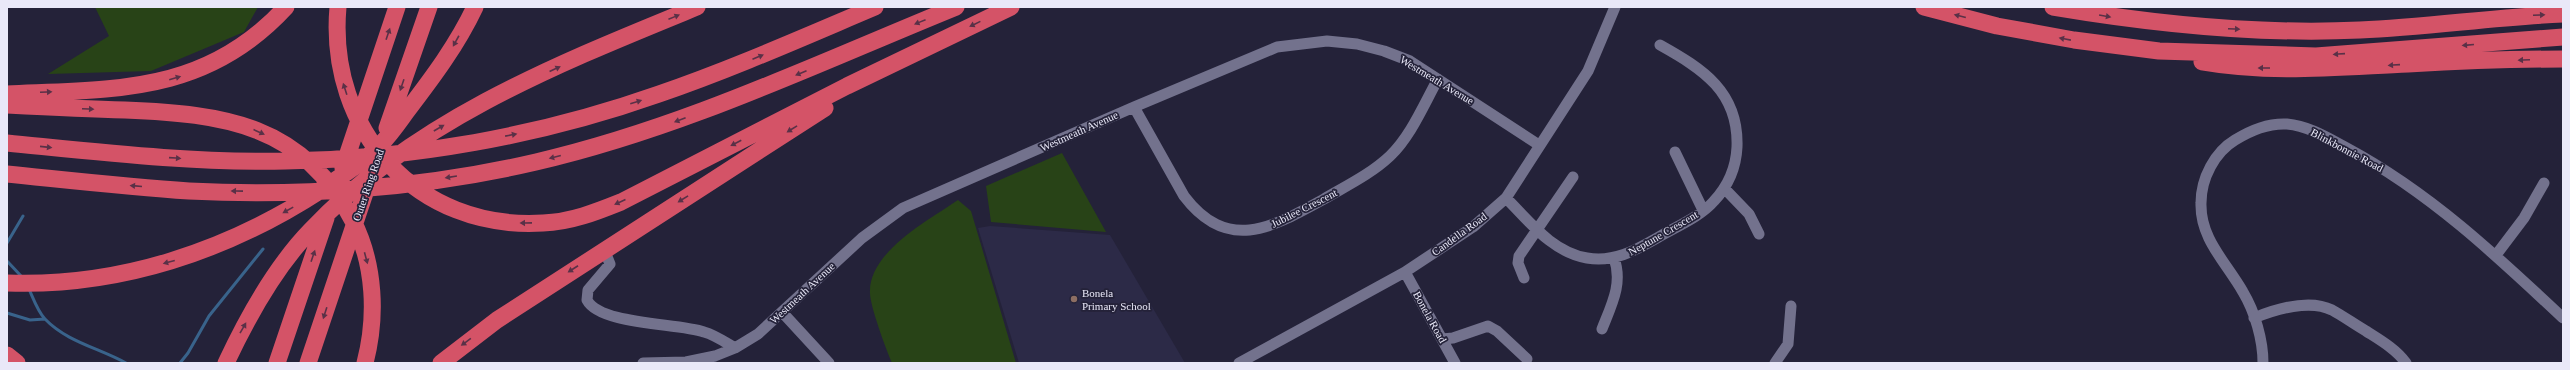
<svg xmlns="http://www.w3.org/2000/svg" width="2570" height="370" viewBox="0 0 2570 370" font-family="Georgia,serif">
<style>
.built{fill:#2c2a47}
.green{fill:#284317}
.lines{fill:none;stroke-linecap:round;stroke-linejoin:round}
.stream{stroke:#39638b;stroke-width:3}
.minor{stroke:#73728d;stroke-width:11}
.highway{stroke:#d45367;stroke-width:17}
.oneway{fill:#593147}
.education-dot{fill:#8d6e63;stroke:#242239;stroke-width:1.5}
.labels{text-anchor:middle;stroke-width:3.5;stroke-linejoin:round;paint-order:stroke}
.street-label{font-size:11px;fill:#e9e8f8;stroke:#242239}
.poi-label{font-size:11px;fill:#e9e8f8;stroke:#242239;text-anchor:start}
</style>
<rect width="100%" height="100%" fill="#242239"/>
<!-- built -->
<path class="built" d="M 990,226 L 1110,235 L 1185,363 L 1019,363 L 978,228 Z"/>
<!-- green -->
<path class="green" d="M 95,7 L 258,7 L 244,32 L 151,71 L 48,74 L 109,36 Z
M 1062,153 L 1106,232 L 991,222 L 986,186 Z
M 958,200 L 971,211 L 1016,363 L 892,363 C 886,349 870,306 870,293 C 868,252 929,220 958,200 Z"/>
<g class="lines">
<!-- stream -->
<path class="stream" d="M 7,243 L 23,216
M 7,261 L 22,277
M 29,289 C 33,298 38,312 45,319 C 67,342 99,348 126,363
M 7,313 L 30,320 L 45,319
M 180,363 L 188,353 L 209,316 L 263,249"/>
<!-- minor -->
<path class="minor" d="M 1134,107 L 1184,196 C 1228,254 1273,227 1324,199 C 1346,186 1371,174 1390,156 C 1411,136 1424,104 1438,79
M 1675,152 L 1703,210
M 1724,188 L 1749,214 L 1759,234
M 1506,198 C 1530,222 1552,252 1587,258 C 1617,263 1639,248 1664,234 C 1680,225 1701,216 1714,201 C 1729,185 1736,168 1737,147 C 1739,92 1703,69 1660,45
M 604,249 L 610,264 L 588,290 L 587,300 C 600,325 678,323 704,332 C 715,335 725,342 735,348
M 2496,255 L 2524,218 L 2544,183
M 1405,272 L 1455,363
M 1524,278 L 1518,263 L 1519,256 L 1573,177
M 782,312 L 829,363
M 2254,318 C 2276,309 2310,299 2332,310 C 2343,316 2354,324 2366,331 C 2380,340 2396,349 2406,363
M 1602,329 C 1612,304 1623,283 1614,258
M 1442,339 L 1453,338 L 1488,326 L 1497,331 L 1527,359
M 643,363 L 686,362 L 715,356 L 735,348 L 758,334 L 862,238 L 903,208 L 1134,107 L 1277,47 L 1327,41 L 1357,44 L 1384,51 L 1410,61 L 1539,145
M 1239,363 L 1405,272 L 1473,227 L 1506,198 L 1588,71 L 1615,7
M 1775,363 L 1788,344 L 1791,306
M 2263,363 C 2263,340 2255,312 2243,292 C 2226,262 2200,239 2201,203 C 2201,178 2215,152 2235,140 C 2251,130 2269,123 2287,124 C 2309,126 2328,138 2347,148 C 2429,192 2496,255 2563,318"/>
<!-- highway -->
<path class="highway" d="M 338,7 C 327,130 417,231 543,223 C 571,222 596,212 621,202 L 847,86 L 1011,7
M 1924,7 L 1997,26 L 2074,40 L 2159,51 L 2316,56 L 2563,37
M 2053,7 C 2154,24 2257,35 2360,30 C 2428,27 2495,17 2563,14
M 2202,62 C 2270,74 2339,67 2408,64 C 2459,61 2511,59 2563,59
M 7,94 C 116,89 206,94 286,7
M 7,105 C 46,107 86,109 125,110 C 224,114 303,124 353,221 C 375,265 377,317 365,363
M 387,128 L 429,7
M 7,143 C 99,152 192,163 285,161 C 411,159 540,136 659,94 C 732,69 804,37 875,7
M 343,168 L 397,7
M 7,174 C 67,180 128,187 189,191 C 303,197 424,188 536,162 C 683,128 818,63 956,7
M 7,283 C 120,287 227,251 321,190 C 341,176 364,162 381,144 C 391,134 399,122 407,111 C 433,77 457,45 475,7
M 7,355 L 17,363
M 226,363 C 248,316 275,267 311,230 C 415,120 560,63 697,7
M 277,363 L 326,218
M 308,363 L 370,178
M 441,363 L 497,320 L 825,108"/>
</g>
<!-- one-way arrows -->
<defs><path id="oneway-solid" d="M-6-.8H1V-3.2L6.5 0L1 3.2V.8H-6Z"/></defs>
<g class="oneway">
<use href="#oneway-solid" transform="translate(2539 15) rotate(-3)"/>
<use href="#oneway-solid" transform="translate(1960 16) rotate(-166)"/>
<use href="#oneway-solid" transform="translate(2105 16) rotate(10)"/>
<use href="#oneway-solid" transform="translate(674 17) rotate(-22)"/>
<use href="#oneway-solid" transform="translate(920 22) rotate(158)"/>
<use href="#oneway-solid" transform="translate(975 24) rotate(154)"/>
<use href="#oneway-solid" transform="translate(2234 29) rotate(2)"/>
<use href="#oneway-solid" transform="translate(388 34) rotate(-71)"/>
<use href="#oneway-solid" transform="translate(2065 39) rotate(-169)"/>
<use href="#oneway-solid" transform="translate(456 41) rotate(119)"/>
<use href="#oneway-solid" transform="translate(2468 45) rotate(175)"/>
<use href="#oneway-solid" transform="translate(2339 54) rotate(176)"/>
<use href="#oneway-solid" transform="translate(758 57) rotate(-23)"/>
<use href="#oneway-solid" transform="translate(2524 60) rotate(178)"/>
<use href="#oneway-solid" transform="translate(2394 65) rotate(176)"/>
<use href="#oneway-solid" transform="translate(2264 68) rotate(-180)"/>
<use href="#oneway-solid" transform="translate(555 69) rotate(-25)"/>
<use href="#oneway-solid" transform="translate(801 73) rotate(157)"/>
<use href="#oneway-solid" transform="translate(175 78) rotate(-16)"/>
<use href="#oneway-solid" transform="translate(402 85) rotate(109)"/>
<use href="#oneway-solid" transform="translate(345 89) rotate(-108)"/>
<use href="#oneway-solid" transform="translate(46 92) rotate(-3)"/>
<use href="#oneway-solid" transform="translate(636 102) rotate(-17)"/>
<use href="#oneway-solid" transform="translate(88 109) rotate(2)"/>
<use href="#oneway-solid" transform="translate(680 120) rotate(159)"/>
<use href="#oneway-solid" transform="translate(439 128) rotate(-30)"/>
<use href="#oneway-solid" transform="translate(792 129) rotate(148)"/>
<use href="#oneway-solid" transform="translate(259 132) rotate(24)"/>
<use href="#oneway-solid" transform="translate(511 135) rotate(-11)"/>
<use href="#oneway-solid" transform="translate(736 143) rotate(152)"/>
<use href="#oneway-solid" transform="translate(46 147) rotate(6)"/>
<use href="#oneway-solid" transform="translate(555 157) rotate(166)"/>
<use href="#oneway-solid" transform="translate(175 158) rotate(4)"/>
<use href="#oneway-solid" transform="translate(451 177) rotate(171)"/>
<use href="#oneway-solid" transform="translate(136 186) rotate(-175)"/>
<use href="#oneway-solid" transform="translate(237 191) rotate(-179)"/>
<use href="#oneway-solid" transform="translate(683 199) rotate(148)"/>
<use href="#oneway-solid" transform="translate(620 202) rotate(156)"/>
<use href="#oneway-solid" transform="translate(288 210) rotate(151)"/>
<use href="#oneway-solid" transform="translate(526 223) rotate(179)"/>
<use href="#oneway-solid" transform="translate(313 256) rotate(-71)"/>
<use href="#oneway-solid" transform="translate(366 258) rotate(75)"/>
<use href="#oneway-solid" transform="translate(169 262) rotate(165)"/>
<use href="#oneway-solid" transform="translate(573 269) rotate(147)"/>
<use href="#oneway-solid" transform="translate(325 313) rotate(108)"/>
<use href="#oneway-solid" transform="translate(243 328) rotate(-60)"/>
<use href="#oneway-solid" transform="translate(466 342) rotate(144)"/>
</g>
<!-- markers -->
<circle class="education-dot" cx="1074" cy="299" r="4"/>
<g class="labels">
<!-- street labels -->
<g class="street-label">
<text transform="translate(1437 80) rotate(31)" y="4">Westmeath Avenue</text>
<text transform="translate(1079 131) rotate(-24)" y="4">Westmeath Avenue</text>
<text transform="translate(2347 150) rotate(28)" y="4">Blinkbonnie Road</text>
<text transform="translate(368 185) rotate(-71)" y="4">Outer Ring Road</text>
<text transform="translate(1304 208) rotate(-27)" y="4">Jubilee Crescent</text>
<text transform="translate(1663 233) rotate(-30)" y="4">Neptune Crescent</text>
<text transform="translate(1459 234) rotate(-36)" y="4">Candella Road</text>
<text transform="translate(802 293) rotate(-43)" y="4">Westmeath Avenue</text>
<text transform="translate(1430 317) rotate(61)" y="4">Bonela Road</text>
</g>
<!-- poi labels -->
<g class="poi-label">
<text x="1082" y="297">Bonela<tspan x="1082" dy="13">Primary School</tspan></text>
</g>
</g>
<!-- border -->
<rect width="2570" height="370" fill="none" stroke="#e9e8f8" stroke-width="16"/>
</svg>
